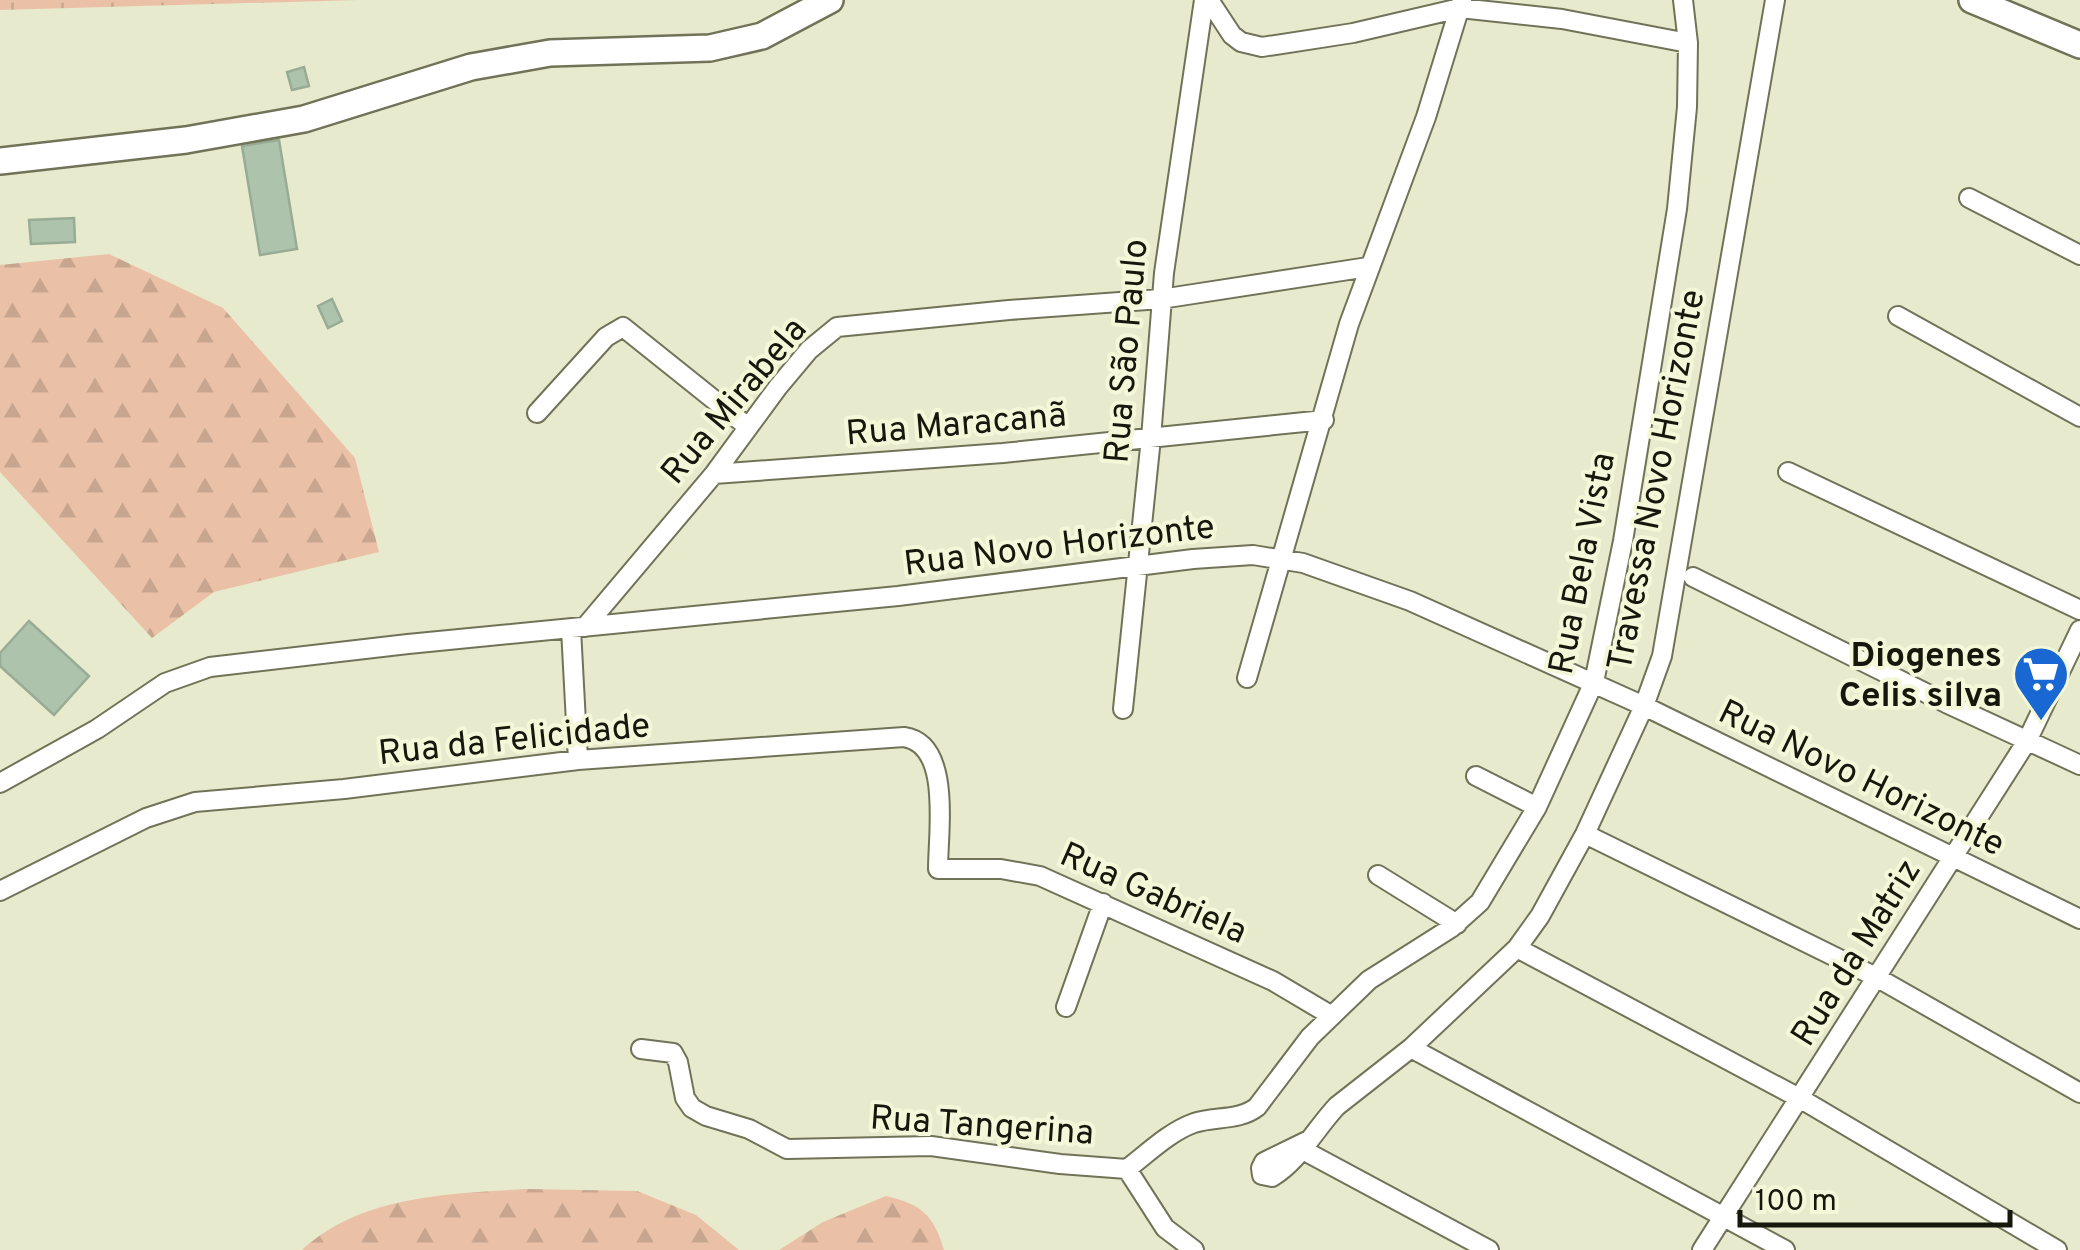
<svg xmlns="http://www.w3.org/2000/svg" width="2080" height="1250" viewBox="0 0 2080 1250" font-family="Overpass,sans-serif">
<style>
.forest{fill:url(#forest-firs)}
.wetland{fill:url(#wetland-marsh)}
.building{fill:#aec3ab;stroke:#98ac95;stroke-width:2.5}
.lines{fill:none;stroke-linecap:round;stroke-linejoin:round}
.minor-casing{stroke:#717358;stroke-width:22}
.secondary-casing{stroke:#717358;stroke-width:30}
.minor{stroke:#fff;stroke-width:18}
.secondary{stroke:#fff;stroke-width:25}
.labels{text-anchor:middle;stroke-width:8;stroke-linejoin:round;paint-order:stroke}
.street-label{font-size:35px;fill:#17180d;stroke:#f4f8d9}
.poi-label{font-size:35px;font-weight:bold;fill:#17180d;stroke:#f4f8d9;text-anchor:end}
</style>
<defs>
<pattern id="forest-firs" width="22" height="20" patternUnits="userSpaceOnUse" patternTransform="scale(2.5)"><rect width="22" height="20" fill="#eac1a7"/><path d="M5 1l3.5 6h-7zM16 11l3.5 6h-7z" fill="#c8a58f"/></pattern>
<pattern id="wetland-marsh" width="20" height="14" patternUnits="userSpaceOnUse" patternTransform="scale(2.5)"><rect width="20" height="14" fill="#eac1a7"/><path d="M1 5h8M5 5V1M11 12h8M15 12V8" fill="none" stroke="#c8a58f"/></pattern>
</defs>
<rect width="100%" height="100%" fill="#e7eacc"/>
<!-- forest -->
<path class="forest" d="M 109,254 L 223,308 L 355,458 L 379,552 L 214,592 L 152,638 L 0,472 L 0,265 Z
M 526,1189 L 637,1191 L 696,1215 L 739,1250 L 302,1250 C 362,1195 448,1194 526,1189 Z
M 886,1196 C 921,1204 934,1215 944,1250 L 779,1250 L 823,1222 Z"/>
<!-- wetland -->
<path class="wetland" d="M 0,0 L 359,0 L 0,10 Z"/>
<!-- building -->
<path class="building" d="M 304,67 L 309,86 L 292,90 L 287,72 Z
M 279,140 L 297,249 L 260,255 L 242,146 Z
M 74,218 L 75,242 L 31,244 L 29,220 Z
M 332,299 L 342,321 L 328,328 L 318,306 Z
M 29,621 L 89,676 L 54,715 L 0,666 L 0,653 Z"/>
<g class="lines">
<!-- minor casing -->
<g class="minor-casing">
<path id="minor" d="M 1209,0 L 1232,35 L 1241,42 L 1262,47 L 1353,33 L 1460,8 L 1562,19 L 1688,43
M 1969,198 L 2080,255
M 1898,316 L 2080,417
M 537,413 L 606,337 L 623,327 L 748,427
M 1788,472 L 2080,610
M 714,474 L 1003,453 L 1324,420
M 1693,577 L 1946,703 L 2080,765
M 585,627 L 714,474 L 778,387 L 809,350 L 837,327 L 1009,310 L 1161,299 L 1368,267
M 571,629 L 578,760
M 1247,678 L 1349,324 L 1426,117 L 1462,0
M 1123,709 L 1151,438 L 1164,273 L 1204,0
M 1476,776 L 1537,807
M 0,783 L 97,729 L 165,683 L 210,667 L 408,644 L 898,596 L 1193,559 L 1253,555 L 1303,563 L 1410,601 L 1644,706 L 2080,919
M 1585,834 L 1876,977 L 2080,1093
M 1378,875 L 1457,924
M 0,891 L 146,818 L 195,802 L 344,789 L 578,760 L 904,737 C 952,744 938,832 938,869 L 1001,869 L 1040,876 L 1273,981 L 1332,1016
M 1517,948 L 1801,1099 L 2057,1250
M 1066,1007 L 1103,903
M 1411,1048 L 1785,1250
M 641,1049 L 673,1053 L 678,1062 L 685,1098 L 692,1108 L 706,1116 L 749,1129 L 787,1149 L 931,1146 L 1060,1164 L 1127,1169
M 1307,1141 L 1264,1162 L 1261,1168 L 1262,1175 L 1272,1177 C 1299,1161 1316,1128 1337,1106 L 1411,1048 L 1517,948 L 1540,916 L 1585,834 L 1644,706 L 1662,656 L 1775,0
M 1301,1149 L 1489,1250
M 1127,1169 C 1148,1153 1169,1132 1194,1123 C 1215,1116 1239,1121 1257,1107 L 1310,1037 L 1369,980 L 1451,928 L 1480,902 L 1537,807 L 1594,682 L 1623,541 L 1677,209 L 1687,107 L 1688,43 L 1683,0
M 1127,1169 L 1165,1228 L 1194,1250
M 1702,1250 L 2027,741 L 2080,630"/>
</g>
<!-- secondary casing -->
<g class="secondary-casing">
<path id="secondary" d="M 1972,0 L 2080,45
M 0,161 L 186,140 L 304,119 L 471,67 L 550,53 L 710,48 L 762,36 L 830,0"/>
</g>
<!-- minor -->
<use href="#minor" class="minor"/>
<!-- secondary -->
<use href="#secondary" class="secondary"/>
</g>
<!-- icons -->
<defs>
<g id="supermarket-pin" transform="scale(2.875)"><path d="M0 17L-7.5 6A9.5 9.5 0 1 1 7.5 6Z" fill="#1967d2" stroke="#f4f8d9"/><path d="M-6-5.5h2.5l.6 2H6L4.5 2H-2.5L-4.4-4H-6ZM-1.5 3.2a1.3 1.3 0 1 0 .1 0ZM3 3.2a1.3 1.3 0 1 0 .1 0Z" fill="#fff"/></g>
</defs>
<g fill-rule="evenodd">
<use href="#supermarket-pin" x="2041" y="674"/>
</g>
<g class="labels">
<!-- street labels -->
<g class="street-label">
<text transform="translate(1125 351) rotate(-85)" y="12">Rua São Paulo</text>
<text transform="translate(733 400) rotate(-50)" y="12">Rua Mirabela</text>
<text transform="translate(956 423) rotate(-5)" y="12">Rua Maracanã</text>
<text transform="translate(1655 480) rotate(-79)" y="12">Travessa Novo Horizonte</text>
<text transform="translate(1059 544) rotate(-7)" y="12">Rua Novo Horizonte</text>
<text transform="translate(1581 563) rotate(-79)" y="12">Rua Bela Vista</text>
<text transform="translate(514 738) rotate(-6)" y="12">Rua da Felicidade</text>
<text transform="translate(1862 777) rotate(26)" y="12">Rua Novo Horizonte</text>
<text transform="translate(1154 892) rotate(24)" y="12">Rua Gabriela</text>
<text transform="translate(1855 952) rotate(-58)" y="12">Rua da Matriz</text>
<text transform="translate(982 1124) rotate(4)" y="12">Rua Tangerina</text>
</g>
<!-- poi labels -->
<g class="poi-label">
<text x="2002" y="666">Diogenes<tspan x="2002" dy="40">Celis silva</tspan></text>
</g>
</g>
<!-- scale -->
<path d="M1740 1210v15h270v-15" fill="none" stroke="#17180d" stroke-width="5"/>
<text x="1755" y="1210" font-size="30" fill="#17180d" stroke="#f4f8d9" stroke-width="8" paint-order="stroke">100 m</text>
</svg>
